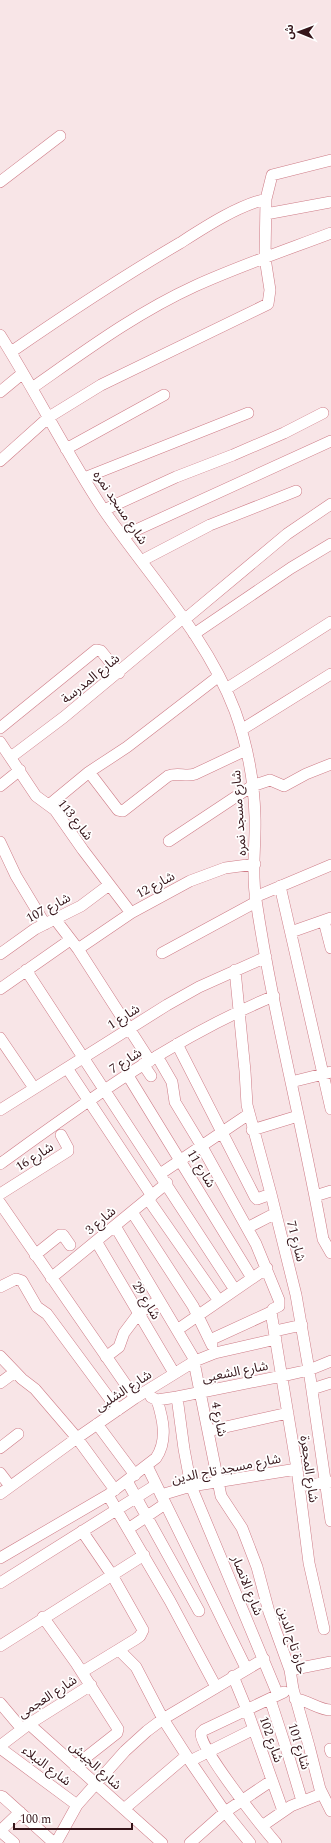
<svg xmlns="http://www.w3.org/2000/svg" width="331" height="1843" viewBox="0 0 331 1843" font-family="Spectral,'Noto Sans Arabic',serif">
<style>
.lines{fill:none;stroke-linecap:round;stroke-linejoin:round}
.minor-casing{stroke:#ce7b86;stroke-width:12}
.minor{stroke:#fff;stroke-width:11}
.labels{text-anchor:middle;stroke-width:3.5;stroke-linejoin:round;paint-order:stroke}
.street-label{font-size:13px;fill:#35151a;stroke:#fff}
</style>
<rect width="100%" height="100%" fill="#f8e5e7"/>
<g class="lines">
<!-- minor casing -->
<g class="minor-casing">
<path id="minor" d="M 0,182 L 60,136
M 266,199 L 272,175 L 331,160
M 266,214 L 331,202
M 0,335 C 36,392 66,453 103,509 C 148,575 206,635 235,711 C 247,744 254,781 255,817 C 256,844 251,873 256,900 C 273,1014 303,1126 323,1239 L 331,1253
M 32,388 C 85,351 136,313 195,286 C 239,266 286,250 331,233
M 0,392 L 23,373
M 66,449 L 164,395
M 0,461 L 49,417 L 101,385 L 268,304 L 270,290 L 265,258 L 266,199 C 237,206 205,227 180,243 C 122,277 66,314 11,352
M 84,478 L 248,413
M 104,510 L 176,477 L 233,455 L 284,433 L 323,413
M 123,536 L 331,441
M 141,561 L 210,525 L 296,491
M 184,620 L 287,534 L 331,504
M 194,634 L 291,568 L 331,544
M 226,689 L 331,622
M 0,728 L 96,650 L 101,651 L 119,673
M 241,730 L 331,674
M 0,742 L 36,796 L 55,810 L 83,850 L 131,913
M 11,757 L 64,717 L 183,618
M 89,772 L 118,810 L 123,811 L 168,776 C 177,772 186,777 195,774 L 246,750
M 0,786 L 20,770
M 49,805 L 89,772 L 127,747 L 219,676
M 169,841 L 252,786 L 270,780 L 284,786 L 306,774 L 331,764
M 0,842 L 16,876 L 45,924
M 280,886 L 331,1109
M 255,897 L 331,865
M 55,919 L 78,949 L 150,1061
M 324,921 L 331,948
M 291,932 L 331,918
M 78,949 L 131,913 L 190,881 L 225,868 L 255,864
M 162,953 L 256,902
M 0,954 L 35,929 L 81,906 L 109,885
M 26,970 L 235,1290
M 235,970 L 245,1071 L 247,1105 L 271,1194 L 296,1295 L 309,1370 L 331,1521
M 0,989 L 70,940
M 0,1038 L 34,1088
M 177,1044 L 255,1197 L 257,1199 L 271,1194
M 157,1056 L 172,1082 L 175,1102 L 201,1145 L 256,1244 L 279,1300 L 279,1306 L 273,1309 L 271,1312 L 210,1340
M 143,1064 L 151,1076
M 67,1068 L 152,1196
M 127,1074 L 252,1278
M 291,1082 L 331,1072
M 0,1110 L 167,1005 L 199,987 L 266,957
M 252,1130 L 298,1116
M 0,1164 C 87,1101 174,1037 274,996
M 160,1174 L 249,1114
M 0,1194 L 68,1151 L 68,1148 L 61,1135
M 315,1196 L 331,1191
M 148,1199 L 219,1301
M 0,1203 L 135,1398
M 132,1212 L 193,1306 L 212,1345
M 115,1226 L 193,1357 L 221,1496 L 242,1528 L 257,1567 L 269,1612 L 290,1670 L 293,1689 L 309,1746 L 320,1789 L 331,1811
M 247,1228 L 276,1213
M 96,1241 L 174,1373
M 35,1255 L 60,1235 L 63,1235 L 70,1245
M 51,1278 L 167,1183
M 0,1287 L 16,1279 L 22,1281 L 37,1307 L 47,1314 L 118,1410
M 271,1312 L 297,1469 L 309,1563 L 324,1629
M 177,1330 L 267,1268
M 275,1331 L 302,1325
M 0,1356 L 22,1379 L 35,1389 L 77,1438 L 115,1490
M 106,1357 L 119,1347 L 124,1333 L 139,1313 L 159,1300
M 0,1383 L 15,1372
M 312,1389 L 331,1383
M 151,1397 L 157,1400 L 177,1397 L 282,1376 L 309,1370 L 331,1361
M 177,1397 L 184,1449 L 191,1486 L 278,1695
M 97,1424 L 135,1475
M 208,1431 L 288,1413
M 0,1448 L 18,1434
M 147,1466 L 246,1668
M 0,1473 L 10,1486
M 127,1481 L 199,1611
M 299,1486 L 331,1482
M 0,1494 L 77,1438 L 135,1398 L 195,1361 L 215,1353 L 276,1339
M 108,1495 L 170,1601 L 216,1687
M 161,1495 L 191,1486 L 297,1469
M 128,1529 L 165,1504
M 0,1558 L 108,1495 L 156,1458 C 168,1440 163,1419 157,1400
M 0,1583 L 156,1485
M 43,1617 L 76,1663 L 118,1729 L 117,1733 L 75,1766
M 0,1646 L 144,1555
M 119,1650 L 136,1667 L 163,1719 L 190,1761 L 225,1812 L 250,1843
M 290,1670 L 331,1662
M 82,1672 L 136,1639 L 140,1636 L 143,1630 L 112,1575 L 82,1531
M 233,1676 L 247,1710 L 283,1811
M 270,1699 L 288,1754 L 302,1801
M 295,1699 C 308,1700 319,1710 331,1710
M 0,1703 L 22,1729
M 29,1724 L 162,1843
M 0,1746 L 29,1724 L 91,1685
M 0,1748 L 77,1805
M 330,1749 L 331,1752
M 190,1761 L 254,1729
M 0,1796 L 3,1797 L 54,1843
M 124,1809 L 186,1756
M 262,1826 L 291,1806 L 321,1794
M 0,1831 L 20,1812
M 0,1831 L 14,1843
M 56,1843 L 77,1805 L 125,1751 L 147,1731 L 163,1719 L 264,1659
M 190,1843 L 225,1812 L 271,1781
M 276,1843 C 263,1828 199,1748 201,1733 L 204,1730 L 284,1692"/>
</g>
<!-- minor -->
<use href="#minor" class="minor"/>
</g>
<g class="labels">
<!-- street labels -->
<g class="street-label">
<text transform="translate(121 507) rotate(56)" y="5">شارع مسجد نمره</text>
<text transform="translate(90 678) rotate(-39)" y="5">شارع المدرسة</text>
<text transform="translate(238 813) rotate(-94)" y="5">شارع مسجد نمره</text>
<text transform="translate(76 819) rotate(52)" y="5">شارع 113</text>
<text transform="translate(155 884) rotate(-28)" y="5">شارع 12</text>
<text transform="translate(48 907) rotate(-28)" y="5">شارع 107</text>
<text transform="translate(123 1016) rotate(-32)" y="5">شارع 1</text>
<text transform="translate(125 1060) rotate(-32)" y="5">شارع 7</text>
<text transform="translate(34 1156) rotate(-32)" y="5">شارع 16</text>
<text transform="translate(202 1168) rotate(59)" y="5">شارع 11</text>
<text transform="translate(100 1220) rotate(-40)" y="5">شارع 3</text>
<text transform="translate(297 1241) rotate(76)" y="5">شارع 71</text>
<text transform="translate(147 1300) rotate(59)" y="5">شارع 29</text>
<text transform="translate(235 1371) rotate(-11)" y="5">شارع الشعبى</text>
<text transform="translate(123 1390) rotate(-33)" y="5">شارع الشلبى</text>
<text transform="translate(220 1419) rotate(79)" y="5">شارع 4</text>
<text transform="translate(226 1468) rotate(-11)" y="5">شارع مسجد تاج الدين</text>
<text transform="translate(310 1469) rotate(82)" y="5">شارع المجعرة</text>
<text transform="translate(248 1585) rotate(68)" y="5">شارع الانصار</text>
<text transform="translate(293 1640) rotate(73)" y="5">حارة تاج الدين</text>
<text transform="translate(47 1696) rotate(-33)" y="5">شارع العجمى</text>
<text transform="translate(272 1739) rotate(71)" y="5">شارع 102</text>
<text transform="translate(300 1746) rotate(73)" y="5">شارع 101</text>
<text transform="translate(47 1765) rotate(37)" y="5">شارع النبلاء</text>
<text transform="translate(96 1765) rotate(42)" y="5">شارع الجيش</text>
</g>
</g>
<!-- north arrow -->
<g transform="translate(299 32) rotate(271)" stroke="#ffffff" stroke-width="3" paint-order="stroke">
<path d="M0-3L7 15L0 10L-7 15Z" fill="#35151a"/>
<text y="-6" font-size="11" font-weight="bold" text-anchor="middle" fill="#35151a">ش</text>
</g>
<!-- scale -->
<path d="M14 1823v6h118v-6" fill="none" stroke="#35151a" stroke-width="2"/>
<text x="20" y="1823" font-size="12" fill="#35151a" stroke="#ffffff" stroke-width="3" paint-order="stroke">100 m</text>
</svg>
